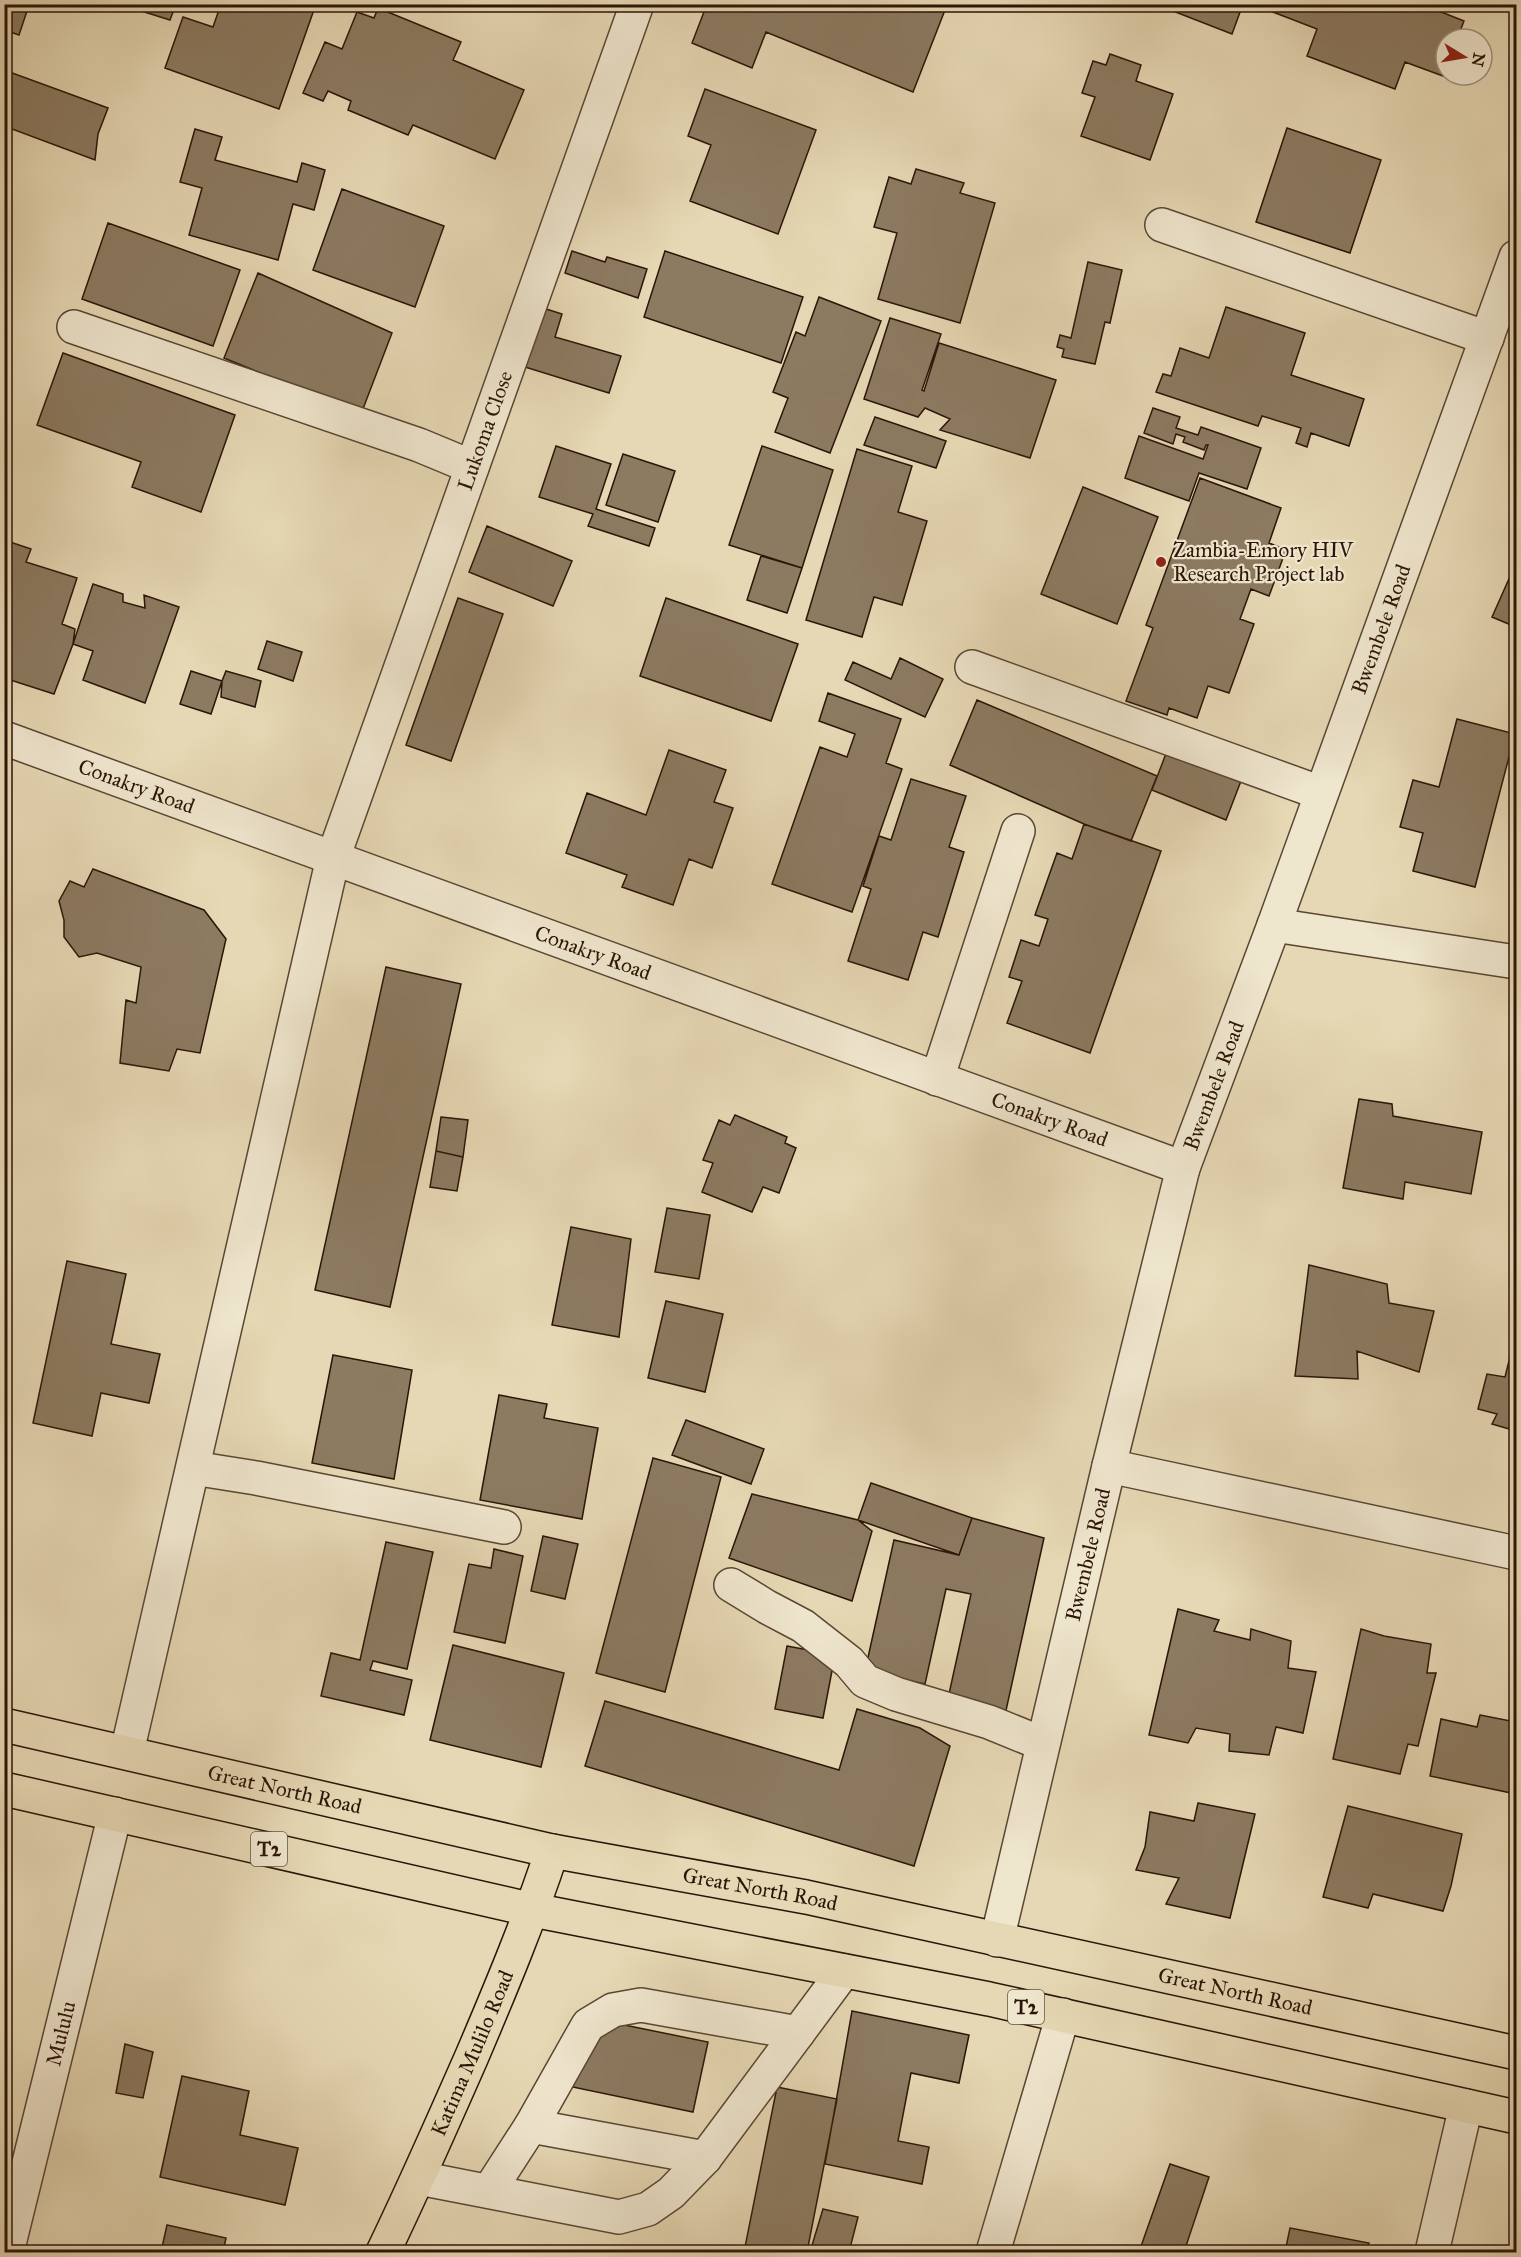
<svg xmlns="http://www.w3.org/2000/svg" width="1521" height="2257" viewBox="0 0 1521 2257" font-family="'IM FELL Great Primer',serif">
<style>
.building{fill:#8c7a61;stroke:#2b1508;stroke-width:1.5}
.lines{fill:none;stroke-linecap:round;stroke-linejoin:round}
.minor-casing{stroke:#5a4633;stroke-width:36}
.major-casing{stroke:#2b1508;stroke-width:36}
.minor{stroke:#efe6ce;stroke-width:33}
.major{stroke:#e6d8b4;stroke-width:33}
.poi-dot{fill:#8f2418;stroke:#efe6ce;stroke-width:2}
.labels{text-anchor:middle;stroke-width:4.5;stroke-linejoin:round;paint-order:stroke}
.shield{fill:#efe6ce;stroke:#665443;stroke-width:1.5}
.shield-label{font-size:20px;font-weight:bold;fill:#2b1508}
.street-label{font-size:21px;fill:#2b1508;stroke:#efe6ce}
.poi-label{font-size:21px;fill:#2b1508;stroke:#efe6ce;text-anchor:start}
</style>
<rect width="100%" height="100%" fill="#e6d8b4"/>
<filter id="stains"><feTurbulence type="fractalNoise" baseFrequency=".00333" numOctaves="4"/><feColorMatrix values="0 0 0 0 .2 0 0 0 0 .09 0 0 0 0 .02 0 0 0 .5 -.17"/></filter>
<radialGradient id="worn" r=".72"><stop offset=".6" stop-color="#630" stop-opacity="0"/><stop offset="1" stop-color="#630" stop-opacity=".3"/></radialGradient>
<!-- building -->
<path class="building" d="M 4,4 L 27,11 L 19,35 L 4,30 Z
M 119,4 L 176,4 L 170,20 Z
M 221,4 L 316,4 L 279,109 L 165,68 L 183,17 L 213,27 Z
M 707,4 L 931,4 L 945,10 L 913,92 L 766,32 L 752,68 L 692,43 Z
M 1155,4 L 1243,4 L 1232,34 Z
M 1252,4 L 1421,4 L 1464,21 L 1457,39 L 1446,39 L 1446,69 L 1443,76 L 1405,62 L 1395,89 L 1307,56 L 1317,29 Z
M 378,8 L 461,42 L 453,60 L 524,90 L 495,159 L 413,125 L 408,135 L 348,110 L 351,101 L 328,91 L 323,101 L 303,93 L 325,42 L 342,49 L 357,12 L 374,18 Z
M 1110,54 L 1141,65 L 1136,81 L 1173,94 L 1150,160 L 1081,136 L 1095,97 L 1082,93 L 1093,61 L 1106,65 Z
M 4,70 L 108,108 L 98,134 L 95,160 L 4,126 Z
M 705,89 L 816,130 L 778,234 L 690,201 L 711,145 L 688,136 Z
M 1287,128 L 1381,160 L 1350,253 L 1256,222 Z
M 195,129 L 222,137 L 215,160 L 297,182 L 302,163 L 325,170 L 314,210 L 293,204 L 278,260 L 189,235 L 202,188 L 180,182 Z
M 916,169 L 964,183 L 960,193 L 995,203 L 960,323 L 878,299 L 897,233 L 874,227 L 889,177 L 911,184 Z
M 342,189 L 444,226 L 415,307 L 313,270 Z
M 108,223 L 240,270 L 213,346 L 82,299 Z
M 572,251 L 605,262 L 607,257 L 647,269 L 638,298 L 565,273 Z
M 665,251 L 803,297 L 781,363 L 644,317 Z
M 1088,262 L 1122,270 L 1110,323 L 1105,322 L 1095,364 L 1062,357 L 1064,349 L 1057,347 L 1060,335 L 1071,338 Z
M 258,273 L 392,333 L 361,414 L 224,358 Z
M 819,297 L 881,321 L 830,453 L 775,432 L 788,398 L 773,392 L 796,332 L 805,336 Z
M 1226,307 L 1305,333 L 1291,375 L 1364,399 L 1349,446 L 1311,433 L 1307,447 L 1296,443 L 1301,428 L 1262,416 L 1258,426 L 1156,392 L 1163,374 L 1171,376 L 1180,348 L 1209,358 Z
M 543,308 L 562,314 L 555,337 L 621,356 L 609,393 L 525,367 Z
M 890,318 L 941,334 L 922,390 L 924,391 L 939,343 L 1056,380 L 1030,458 L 940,430 L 950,419 L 925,408 L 918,417 L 864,399 Z
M 63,353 L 235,415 L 201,512 L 132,487 L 141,462 L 37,425 Z
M 1153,408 L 1180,417 L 1176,428 L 1198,435 L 1201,427 L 1261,448 L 1247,489 L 1199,473 L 1189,501 L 1125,478 L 1139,436 L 1203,459 L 1208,445 L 1206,445 L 1204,450 L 1183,442 L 1185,437 L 1176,434 L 1173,444 L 1144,433 Z
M 875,417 L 946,441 L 936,468 L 864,445 Z
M 556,446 L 611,464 L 596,509 L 655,528 L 649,546 L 588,526 L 593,514 L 539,497 Z
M 762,446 L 833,470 L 802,568 L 729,545 Z
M 857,449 L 912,466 L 898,512 L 927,521 L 902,605 L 874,597 L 862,637 L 806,620 Z
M 623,454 L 675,471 L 658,522 L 606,505 Z
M 1200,478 L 1281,508 L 1269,543 L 1286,550 L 1269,596 L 1251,589 L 1240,619 L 1254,624 L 1229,693 L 1208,686 L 1197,718 L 1169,708 L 1167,715 L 1126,701 L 1153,628 L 1146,625 Z
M 1083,487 L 1158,517 L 1117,624 L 1041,594 Z
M 487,526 L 572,561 L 553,606 L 469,572 Z
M 4,540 L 31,549 L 26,562 L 77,578 L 62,624 L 75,629 L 73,644 L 54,694 L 4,678 Z
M 761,556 L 802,568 L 787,613 L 747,600 Z
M 1516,563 L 1516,627 L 1492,617 Z
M 93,584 L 123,594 L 123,602 L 145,608 L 144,595 L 179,607 L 145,703 L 83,680 L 93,651 L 73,644 Z
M 458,598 L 503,614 L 451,761 L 406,745 Z
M 666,598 L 798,644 L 771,721 L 640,676 Z
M 267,641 L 302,652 L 293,681 L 258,669 Z
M 900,658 L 943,679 L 925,717 L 845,680 L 853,662 L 891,679 Z
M 191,671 L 222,681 L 211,714 L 180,704 Z
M 226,671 L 261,681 L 255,707 L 221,697 L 222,681 Z
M 828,693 L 901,719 L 886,763 L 902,769 L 852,912 L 772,884 L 820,747 L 847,757 L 855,734 L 819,721 Z
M 977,700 L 1157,776 L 1131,841 L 1084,824 L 950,765 Z
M 1457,719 L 1515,734 L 1475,887 L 1413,871 L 1423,833 L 1400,827 L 1413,780 L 1439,787 Z
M 669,750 L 726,770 L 714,802 L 733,808 L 712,868 L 689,859 L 673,905 L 622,887 L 627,875 L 566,853 L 587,793 L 646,815 Z
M 1167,751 L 1241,781 L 1226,820 L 1152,790 Z
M 911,779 L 966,796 L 949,847 L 964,852 L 938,937 L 923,932 L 908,980 L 848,961 L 871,889 L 863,886 L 879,836 L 891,840 Z
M 1084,824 L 1161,851 L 1090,1053 L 1007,1023 L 1022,981 L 1009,977 L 1021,940 L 1039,946 L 1048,919 L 1035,915 L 1057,853 L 1072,859 Z
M 93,869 L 204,910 L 226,939 L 200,1053 L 177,1049 L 169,1071 L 120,1063 L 126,1000 L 136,1003 L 141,967 L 97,953 L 79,957 L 64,937 L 64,920 L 59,901 L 70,881 L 84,887 Z
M 386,967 L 461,984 L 390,1307 L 315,1290 Z
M 1359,1099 L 1392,1104 L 1393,1116 L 1482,1132 L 1471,1194 L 1405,1182 L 1403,1199 L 1343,1188 Z
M 735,1115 L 787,1137 L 785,1143 L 796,1148 L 779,1193 L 763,1187 L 752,1212 L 702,1192 L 713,1163 L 703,1160 L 719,1120 L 730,1125 Z
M 441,1117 L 468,1120 L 463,1157 L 436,1151 Z
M 436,1151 L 463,1157 L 457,1191 L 430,1187 Z
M 667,1208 L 710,1215 L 699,1279 L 655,1272 Z
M 571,1227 L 631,1239 L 619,1337 L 552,1325 Z
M 67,1261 L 126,1274 L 111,1344 L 160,1354 L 149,1403 L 101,1393 L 92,1436 L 33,1423 Z
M 1309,1265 L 1387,1284 L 1389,1303 L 1434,1311 L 1419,1372 L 1357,1351 L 1358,1379 L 1295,1376 Z
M 666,1301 L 723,1314 L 705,1392 L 648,1378 Z
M 1516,1333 L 1516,1431 L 1492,1424 L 1497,1414 L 1478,1409 L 1487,1374 L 1505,1377 Z
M 333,1355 L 412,1370 L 394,1479 L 312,1463 Z
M 499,1395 L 547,1404 L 544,1418 L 598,1428 L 582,1519 L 480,1500 Z
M 686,1420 L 764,1449 L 751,1484 L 672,1455 Z
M 653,1458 L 721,1477 L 665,1692 L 596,1673 Z
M 871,1483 L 972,1518 L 959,1555 L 858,1520 Z
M 752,1494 L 858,1520 L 872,1531 L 852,1601 L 729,1558 Z
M 972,1518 L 1044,1538 L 1005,1715 L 947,1703 L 971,1594 L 946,1589 L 925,1684 L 865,1671 L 894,1540 L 959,1555 Z
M 543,1536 L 578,1544 L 565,1599 L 531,1591 Z
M 386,1542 L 433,1552 L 407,1669 L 373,1661 L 370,1670 L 412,1680 L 404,1715 L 321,1696 L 331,1653 L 360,1660 Z
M 494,1549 L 523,1556 L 505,1643 L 454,1632 L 469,1564 L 491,1568 Z
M 1178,1609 L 1219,1620 L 1214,1631 L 1250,1640 L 1251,1629 L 1291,1641 L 1288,1668 L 1316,1672 L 1303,1733 L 1276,1727 L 1269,1755 L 1229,1751 L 1230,1734 L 1196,1728 L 1188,1743 L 1149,1735 Z
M 1361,1629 L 1384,1636 L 1431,1644 L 1427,1673 L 1436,1673 L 1418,1746 L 1408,1744 L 1400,1774 L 1333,1759 Z
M 453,1645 L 564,1673 L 541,1767 L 430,1740 Z
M 787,1646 L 835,1655 L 823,1718 L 775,1709 Z
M 605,1701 L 839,1770 L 857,1709 L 920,1728 L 950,1746 L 914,1866 L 585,1766 Z
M 1480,1715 L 1516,1722 L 1516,1794 L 1430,1776 L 1441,1719 L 1477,1727 Z
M 1198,1803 L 1255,1814 L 1230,1918 L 1166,1904 L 1179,1878 L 1136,1870 L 1145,1847 L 1150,1812 L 1194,1821 Z
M 1348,1806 L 1462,1834 L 1451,1886 L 1443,1911 L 1373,1894 L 1368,1908 L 1323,1897 Z
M 852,2011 L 969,2035 L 959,2083 L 911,2073 L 898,2141 L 929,2147 L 922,2184 L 825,2164 Z
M 580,2016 L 708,2042 L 693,2112 L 563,2085 Z
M 125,2044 L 153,2052 L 143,2098 L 116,2093 Z
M 182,2076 L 249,2091 L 240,2135 L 298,2148 L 285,2205 L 160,2177 Z
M 777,2087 L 837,2099 L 807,2252 L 744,2252 Z
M 1170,2164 L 1209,2177 L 1184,2252 L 1139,2252 Z
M 823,2209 L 858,2217 L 849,2252 L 810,2252 Z
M 167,2225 L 226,2238 L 223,2252 L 161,2252 Z
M 1290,2228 L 1369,2243 L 1367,2252 L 1285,2252 Z"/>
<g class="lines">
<!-- minor casing -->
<g class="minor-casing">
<g id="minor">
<path d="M 1162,225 L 1487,338"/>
<path d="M 74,327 L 419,445 L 472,467"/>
<path d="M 972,667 L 1321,793"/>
<path id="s1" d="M 4,738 L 1183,1168"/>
<path d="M 1274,925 L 1516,962"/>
<path d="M 937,1079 L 1018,831"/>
<path d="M 1109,1466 L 1516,1553"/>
<path d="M 193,1468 L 256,1478 L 504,1527"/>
<path d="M 731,1585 L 767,1607 L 803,1626 L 849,1662 L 865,1681 L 896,1694 L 989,1722 L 1043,1744"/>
<path id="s2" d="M 127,1752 L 333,858 L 637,4"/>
<path id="s3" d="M 997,1940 L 1109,1466 L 1183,1168 L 1274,925 L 1516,257"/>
<path d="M 531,2126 L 705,2158"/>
<path d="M 419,2178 L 619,2217 L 648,2209 L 671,2193 L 705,2158 L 844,1971"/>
<path d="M 489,2191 L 531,2126 L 588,2025 L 613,2010 L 641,2005 L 798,2033"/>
<path id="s4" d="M 7,2252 L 115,1814"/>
<path d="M 993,2252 L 1063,2015"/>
<path d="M 1432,2252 L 1466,2106"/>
</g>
</g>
<!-- major casing -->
<g class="major-casing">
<g id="major">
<path id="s5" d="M 4,1725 L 552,1851 L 806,1897 L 1516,2053"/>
<path d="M 4,1789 L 533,1910 L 989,1999 L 1516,2117"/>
<path id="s6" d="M 383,2252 C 414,2188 443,2122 472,2056 C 501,1988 529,1921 552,1851"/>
</g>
</g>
<!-- minor -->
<use href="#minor" class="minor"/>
<!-- major -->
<use href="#major" class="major"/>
</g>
<!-- markers -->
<circle class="poi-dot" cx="1161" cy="562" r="6"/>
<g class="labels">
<!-- shield labels -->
<g class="shield">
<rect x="251" y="1832" width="36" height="34" rx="4.5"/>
<rect x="1008" y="1990" width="36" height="34" rx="4.5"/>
</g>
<g class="shield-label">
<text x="269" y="1856">T2</text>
<text x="1026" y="2014">T2</text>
</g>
<!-- street labels -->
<g class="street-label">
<text dy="7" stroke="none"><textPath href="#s2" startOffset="1371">Lukoma Close</textPath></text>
<text dy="7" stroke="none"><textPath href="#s3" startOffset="1368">Bwembele Road</textPath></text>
<text dy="7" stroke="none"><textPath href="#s1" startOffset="141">Conakry Road</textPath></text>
<text dy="7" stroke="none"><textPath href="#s1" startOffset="627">Conakry Road</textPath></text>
<text dy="7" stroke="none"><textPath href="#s3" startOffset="882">Bwembele Road</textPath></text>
<text dy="7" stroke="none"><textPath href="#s1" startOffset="1113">Conakry Road</textPath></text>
<text dy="7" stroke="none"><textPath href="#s3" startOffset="396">Bwembele Road</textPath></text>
<text dy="7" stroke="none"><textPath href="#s5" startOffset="288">Great North Road</textPath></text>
<text dy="7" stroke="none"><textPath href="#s5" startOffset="774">Great North Road</textPath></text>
<text dy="7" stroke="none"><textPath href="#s5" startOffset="1260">Great North Road</textPath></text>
<text dy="7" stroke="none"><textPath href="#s4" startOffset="225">Mululu</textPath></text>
<text dy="7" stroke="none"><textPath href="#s6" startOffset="218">Katima Mulilo Road</textPath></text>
</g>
<!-- poi labels -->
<g class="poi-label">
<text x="1173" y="557">Zambia-Emory HIV<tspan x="1173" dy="24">Research Project lab</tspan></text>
</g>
</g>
<!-- margin -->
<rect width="1521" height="2257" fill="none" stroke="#e6d8b4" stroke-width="24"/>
<rect x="6" y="6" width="1509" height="2245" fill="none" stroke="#2b1508" stroke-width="3"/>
<rect x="12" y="12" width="1497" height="2233" fill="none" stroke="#2b1508" stroke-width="1.5"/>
<!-- north arrow -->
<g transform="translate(1464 57) rotate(101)"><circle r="28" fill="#efe6ce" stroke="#a1927f" stroke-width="1.5"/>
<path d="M0-4.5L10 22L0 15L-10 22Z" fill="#8f2418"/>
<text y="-9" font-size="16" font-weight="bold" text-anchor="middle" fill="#2b1508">N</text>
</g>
<rect width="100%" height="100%" filter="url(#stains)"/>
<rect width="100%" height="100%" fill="url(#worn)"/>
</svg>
